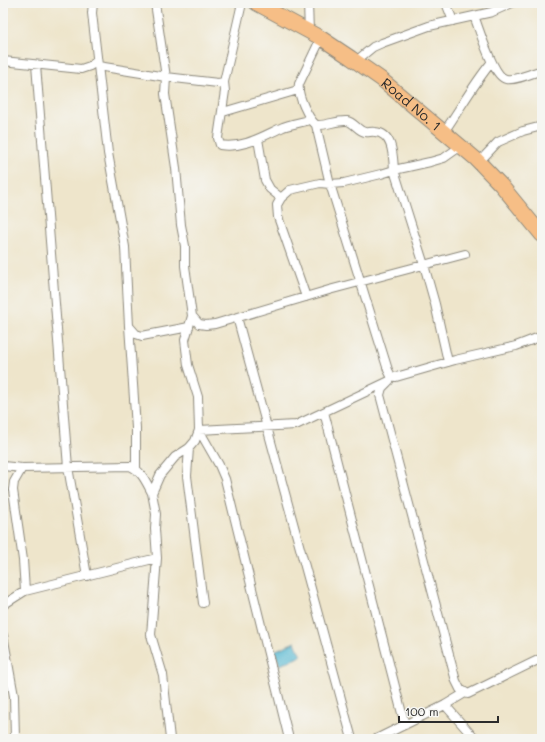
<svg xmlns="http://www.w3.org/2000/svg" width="545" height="742" viewBox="0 0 545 742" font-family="Mali,sans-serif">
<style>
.water{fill:#54b8d2;stroke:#40727e}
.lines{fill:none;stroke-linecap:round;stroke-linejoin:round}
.street-casing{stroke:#8c887b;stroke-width:10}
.highway-casing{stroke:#8c887b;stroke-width:16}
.street{stroke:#fff;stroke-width:8}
.highway{stroke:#f6be86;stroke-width:14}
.labels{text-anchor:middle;stroke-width:4;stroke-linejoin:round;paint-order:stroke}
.street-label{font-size:14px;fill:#2b2b2b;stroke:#f6f6f2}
</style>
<rect width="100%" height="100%" fill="#f6f6f2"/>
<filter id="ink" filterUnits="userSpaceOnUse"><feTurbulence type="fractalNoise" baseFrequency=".025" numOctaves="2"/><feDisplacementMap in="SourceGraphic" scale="8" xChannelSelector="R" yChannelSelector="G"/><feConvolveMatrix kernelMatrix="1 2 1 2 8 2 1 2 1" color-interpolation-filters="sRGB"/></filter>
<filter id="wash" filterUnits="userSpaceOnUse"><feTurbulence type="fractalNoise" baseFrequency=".012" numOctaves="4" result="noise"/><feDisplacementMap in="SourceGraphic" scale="16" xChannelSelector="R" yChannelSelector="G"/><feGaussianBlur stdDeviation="0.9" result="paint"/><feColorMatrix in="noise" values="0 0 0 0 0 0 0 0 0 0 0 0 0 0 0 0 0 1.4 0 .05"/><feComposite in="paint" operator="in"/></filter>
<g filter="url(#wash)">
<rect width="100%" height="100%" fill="#eee5cb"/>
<!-- water -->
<path class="water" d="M 295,642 L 301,656 L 280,665 L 274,651 Z"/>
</g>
<g filter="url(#ink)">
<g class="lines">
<!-- street casing -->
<g class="street-casing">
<path id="street" d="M 93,3 L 92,13 L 108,153 L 125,247 L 129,326 L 136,334 L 142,336 L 189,327
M 155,3 L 166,77 L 165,94 L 176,168 L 181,225 L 185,246 L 185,266 L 192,316 L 199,324 L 206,325 L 215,324 L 329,290 L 465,254
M 308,3 L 309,32
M 446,3 L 453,21
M 474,16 C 479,28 493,77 506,79 C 515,81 533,73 542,70
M 321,38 L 299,84 C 297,95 308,118 316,125 C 326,126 337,120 347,121 C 354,122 358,131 365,132 C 368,133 371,131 375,132 C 393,133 393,156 394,170 L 424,265 L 435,304 L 448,362
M 3,61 L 81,69 L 90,66 L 97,61
M 356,61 L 373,47 L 382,43 L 429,26 L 492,12 L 512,3
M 36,65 L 68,467 L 87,576
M 98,66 L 166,77 L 218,83 L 224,82 L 242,3
M 224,82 L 225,91 L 218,138 L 220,145 C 243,149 263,136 283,127 C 292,124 301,122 310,120
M 223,112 L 298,90
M 316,125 L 330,184 L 388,370 L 391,376
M 444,132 C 460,109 473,85 491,63
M 258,139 L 265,180 L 270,189 L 281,198
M 479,162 L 498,142 L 523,131 L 542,126
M 306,297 L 278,217 L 277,205 L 281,198 L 290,190 L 320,183 L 330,184 L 344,183 L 381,174 L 394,170 L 430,162 L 444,158 L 461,146
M 237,317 L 352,739
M 129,326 L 136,428 L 136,469
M 391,376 L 396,377 L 455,360 L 516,346 L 542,336
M 388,382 L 382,388 L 380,395 L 456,681 L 460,689 L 468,694 L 542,658
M 324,412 L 405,725
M 189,448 L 187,476 L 203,603
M 3,466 L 22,468 L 130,466 C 142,471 146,482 152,493
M 22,468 L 14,482 L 13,490 L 23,560 L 25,591
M 3,605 L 25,591 L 157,558
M 3,635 L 14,696 L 15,739
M 445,705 L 475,739
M 170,739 L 163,675 L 151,635 L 157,558 L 155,529 L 156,514 L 152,493 L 160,475 L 175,457 L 189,448 L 195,441 L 199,430 L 198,397 L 188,365 L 185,340 L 192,316
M 289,739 L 225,479 L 219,465 L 199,430 L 296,425 L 389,381
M 376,739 L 445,705 L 465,693"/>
</g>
<!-- highway casing -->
<g class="highway-casing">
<g id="highway">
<path id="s1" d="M 256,3 L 321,38 L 351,58 L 381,79 L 476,159 L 501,185 L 542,235"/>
</g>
</g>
<!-- street -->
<use href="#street" class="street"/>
<!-- highway -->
<use href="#highway" class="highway"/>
</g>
</g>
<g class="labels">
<!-- street labels -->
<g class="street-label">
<text dy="5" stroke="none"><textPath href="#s1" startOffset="186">Road No. 1</textPath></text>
</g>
</g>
<!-- margin -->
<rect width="545" height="742" fill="none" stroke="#f6f6f2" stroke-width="16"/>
<!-- scale -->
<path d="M399 716v6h99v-6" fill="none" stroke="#2b2b2b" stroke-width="2"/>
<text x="405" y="716" font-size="12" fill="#2b2b2b" stroke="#f6f6f2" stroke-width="3" paint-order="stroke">100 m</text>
</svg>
